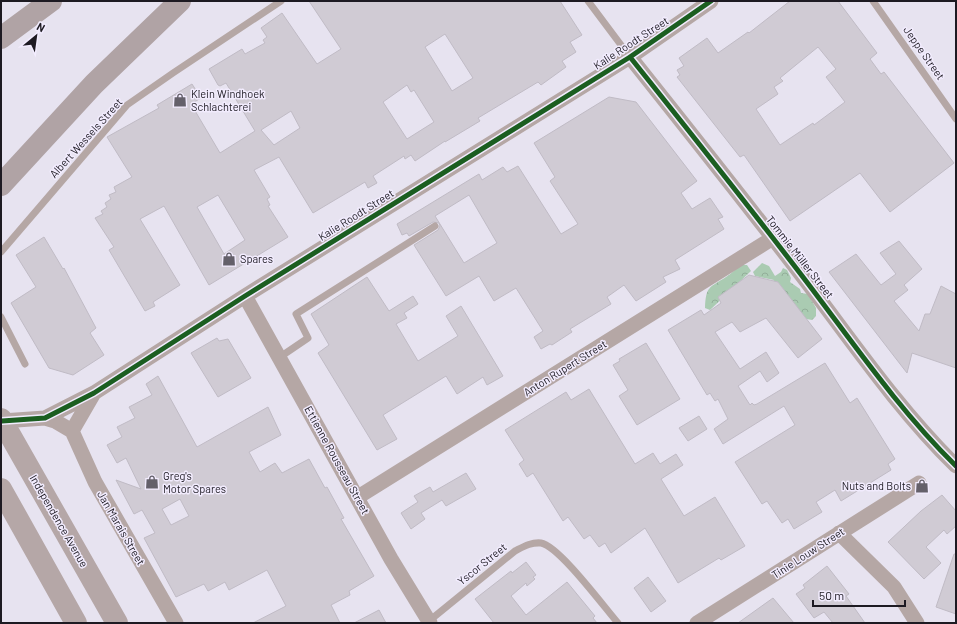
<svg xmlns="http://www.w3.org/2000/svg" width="957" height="624" viewBox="0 0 957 624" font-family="Barlow,sans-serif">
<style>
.forest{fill:url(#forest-crowns)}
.building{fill:#d0cbd4;stroke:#c0bbc5;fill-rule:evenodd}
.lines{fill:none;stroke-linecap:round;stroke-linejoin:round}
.lane{stroke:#b5a7a5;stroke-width:7}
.street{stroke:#b5a7a5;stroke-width:15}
.primary{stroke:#b5a7a7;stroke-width:22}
.highway{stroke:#b0a3a5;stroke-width:22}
.cycleway-casing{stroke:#f2ecfe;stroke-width:8}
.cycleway{stroke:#1b5e20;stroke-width:5}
.labels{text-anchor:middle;stroke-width:3;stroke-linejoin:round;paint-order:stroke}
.street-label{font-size:11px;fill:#1d1a22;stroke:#f2ecfe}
.poi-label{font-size:11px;fill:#1d1a22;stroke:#f2ecfe;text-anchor:start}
</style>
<defs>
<pattern id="forest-crowns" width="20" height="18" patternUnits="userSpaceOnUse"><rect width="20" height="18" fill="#aacbb2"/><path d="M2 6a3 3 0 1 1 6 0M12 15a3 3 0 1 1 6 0" fill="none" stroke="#92ae99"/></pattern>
</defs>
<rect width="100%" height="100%" fill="#e7e3f0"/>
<!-- forest -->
<path class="forest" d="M 762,263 L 769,266 L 775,276 L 781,272 L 783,268 L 787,270 L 791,278 L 790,282 L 800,289 L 801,293 L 808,294 L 816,308 L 816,316 L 812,320 L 801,318 L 770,284 L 774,280 L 755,276 L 753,272 Z
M 741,265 L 747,265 L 751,271 L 710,310 L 705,308 C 706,286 709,288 726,277 C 731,274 735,269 741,265 Z"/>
<!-- building -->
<path class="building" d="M 309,1 L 560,1 L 582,35 L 570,42 L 576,52 L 562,61 L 566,67 L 541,85 L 538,82 L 478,118 L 480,121 L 445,142 L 445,141 L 415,161 L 411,155 L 405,159 L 404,156 L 373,176 L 377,183 L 368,188 L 365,182 L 313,213 L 279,157 L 254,170 L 270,197 L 267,199 L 270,205 L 268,206 L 288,237 L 209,285 L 164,206 L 140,219 L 180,285 L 153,302 L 155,306 L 145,311 L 109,250 L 114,247 L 95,218 L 103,214 L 101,211 L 107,207 L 105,203 L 111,199 L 109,195 L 116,192 L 114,187 L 132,177 L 107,137 L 159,108 L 157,105 L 192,84 L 201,98 L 191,104 L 220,153 L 255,131 L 226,83 L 220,86 L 218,85 L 209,69 L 242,49 L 245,54 L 265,43 L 263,40 L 267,37 L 261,28 L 282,13 L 317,64 L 341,49 ZM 445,34 L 473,78 L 452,91 L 425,47 ZM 407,85 L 411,92 L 414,90 L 434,122 L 407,139 L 383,102 ZM 291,111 L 300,128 L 274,145 L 261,130 ZM 218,195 L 245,240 L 224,254 L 197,207 Z
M 790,1 L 838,1 L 877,53 L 870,59 L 881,74 L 884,72 L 954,163 L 890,212 L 860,173 L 790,221 L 744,155 L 740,157 L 677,77 L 680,75 L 677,70 L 684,66 L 679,58 L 707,38 L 718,53 L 748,32 L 749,33 ZM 818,47 L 836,69 L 826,77 L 845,102 L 814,125 L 813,123 L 780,145 L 756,109 L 778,94 L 774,87 L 783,81 L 780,78 Z
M 609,97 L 636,102 L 697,181 L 681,193 L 692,209 L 710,198 L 723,217 L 718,219 L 724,229 L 675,260 L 680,269 L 663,277 L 666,282 L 636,301 L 624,285 L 607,297 L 611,304 L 570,329 L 572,332 L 552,345 L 550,344 L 541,349 L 534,337 L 543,331 L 516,288 L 494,301 L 479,276 L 446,296 L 414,245 L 438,230 L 440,226 L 439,223 L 433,222 L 409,236 L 407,233 L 402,235 L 397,224 L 479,174 L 482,180 L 503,167 L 507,172 L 518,166 L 561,234 L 578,224 L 550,181 L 555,177 L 534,143 ZM 469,195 L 497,243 L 464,263 L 435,216 Z
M 44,237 L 63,269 L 64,268 L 96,328 L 90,333 L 104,355 L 73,375 L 49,368 L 11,303 L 36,287 L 16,255 Z
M 899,241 L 922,269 L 904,285 L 908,290 L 894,301 L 919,331 L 925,314 L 930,314 L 941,286 L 956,294 L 956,368 L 912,353 L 907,373 L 829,272 L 856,254 L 881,285 L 896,274 L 880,253 Z
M 749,275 L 778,282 L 822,339 L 798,358 L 766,318 L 740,332 L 732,322 L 715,332 L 740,369 L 766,352 L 779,373 L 767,382 L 760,371 L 738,386 L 750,405 L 752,403 L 754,405 L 757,404 L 825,363 L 850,403 L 857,398 L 895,459 L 888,464 L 891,470 L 841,501 L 835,490 L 816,502 L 822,512 L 794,529 L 788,519 L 782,523 L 767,501 L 762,504 L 735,462 L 795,425 L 784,406 L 723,444 L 714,429 L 728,419 L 718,399 L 715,401 L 710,393 L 707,395 L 668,330 L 701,310 L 704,315 L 721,303 L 718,297 Z
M 367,277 L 389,311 L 413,296 L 418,304 L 404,313 L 407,318 L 396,324 L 418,361 L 458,336 L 446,316 L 461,306 L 503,376 L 487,385 L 483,377 L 457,394 L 446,376 L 383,415 L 397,439 L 377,450 L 318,353 L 329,345 L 311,314 Z
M 217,338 L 219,341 L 228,339 L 251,378 L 218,397 L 191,353 Z
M 646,343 L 680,399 L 637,425 L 619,396 L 628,390 L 613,365 L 620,361 L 619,359 Z
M 158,376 L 197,447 L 268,407 L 281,435 L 249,452 L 260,472 L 275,463 L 282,473 L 309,459 L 325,488 L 327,487 L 344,518 L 341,519 L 374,576 L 349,591 L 350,595 L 331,605 L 340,623 L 253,623 L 286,606 L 267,570 L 229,590 L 225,582 L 208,591 L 204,584 L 176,597 L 144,538 L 155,533 L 142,510 L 134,514 L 116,480 L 141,489 L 126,458 L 117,463 L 107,445 L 122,437 L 117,427 L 135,418 L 129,407 L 152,395 L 146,384 ZM 180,499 L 189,516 L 171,525 L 162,509 Z
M 589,389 L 635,464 L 653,453 L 660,464 L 676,454 L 683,465 L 661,479 L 684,516 L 715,497 L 745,546 L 721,560 L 719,558 L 678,583 L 645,528 L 611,553 L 605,543 L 599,547 L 590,535 L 584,539 L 568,517 L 563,521 L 533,473 L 527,477 L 519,464 L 524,460 L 505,430 L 566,392 L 571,400 Z
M 699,416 L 707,429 L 688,441 L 679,428 Z
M 466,473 L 476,489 L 446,506 L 442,500 L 421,513 L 425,519 L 411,529 L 401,513 L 418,502 L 414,496 L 430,487 L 433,492 Z
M 942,495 L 956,511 L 956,526 L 947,534 L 944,530 L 926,547 L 941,563 L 924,579 L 888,542 L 921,511 Z
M 954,554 L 956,554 L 956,614 L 936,607 Z
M 526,562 L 536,575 L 533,577 L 535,579 L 527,586 L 526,583 L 511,596 L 526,615 L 567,582 L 595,616 L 593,618 L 597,623 L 494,623 L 475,599 L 511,571 L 512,573 Z
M 827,566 L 849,594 L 846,596 L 865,623 L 833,623 L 824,612 L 814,618 L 796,594 L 805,588 L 803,585 Z
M 648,577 L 666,601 L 651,612 L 634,588 Z
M 773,598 L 794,623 L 738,623 Z
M 379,610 L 386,623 L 354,623 Z"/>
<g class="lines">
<!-- lane -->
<path class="lane" d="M 588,1 L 630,57
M 873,1 L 956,119
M 1,252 L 127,105 L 173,73 L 281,1
M 1,317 L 25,364
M 280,357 L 308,338 L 296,314 L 435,226
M 429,621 L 515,551 C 523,547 531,542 541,543 C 559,546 604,607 618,623"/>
<!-- street -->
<path class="street" d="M 630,57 C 689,131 748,205 806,281 C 854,344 899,410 956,466
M 245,296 L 391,559 L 430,623
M 45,418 L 55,421 L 72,431 L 95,482 L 176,623
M 2,421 L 45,418 L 94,393 L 245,296 L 630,57 L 711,1
M 72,431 L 94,393
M 358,497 L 773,238
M 839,533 L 894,587 L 917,623
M 697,623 L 919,483"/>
<!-- primary -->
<path class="primary" d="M 1,419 L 117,623
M 1,489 L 76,623"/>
<!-- highway -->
<path class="highway" d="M 1,38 L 51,1
M 1,185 L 94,84 L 180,1"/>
<!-- cycleway casing -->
<g class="cycleway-casing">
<path id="cycleway" d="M 630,57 C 689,131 748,205 806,281 C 854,344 899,410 956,466
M 2,421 L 45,418 L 94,393 L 245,296 L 630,57 L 711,1"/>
</g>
<!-- cycleway -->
<use href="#cycleway" class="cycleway"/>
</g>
<!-- icons -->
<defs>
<g id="shop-bare" transform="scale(1.08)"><path d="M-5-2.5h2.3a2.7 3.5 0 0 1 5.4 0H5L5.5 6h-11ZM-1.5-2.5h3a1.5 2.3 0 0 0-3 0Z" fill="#64606a" stroke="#f2ecfe" stroke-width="2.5" paint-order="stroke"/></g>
</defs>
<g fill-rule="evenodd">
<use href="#shop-bare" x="180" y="100"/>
<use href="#shop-bare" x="229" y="259"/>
<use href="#shop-bare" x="152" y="482"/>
<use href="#shop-bare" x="922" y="486"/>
</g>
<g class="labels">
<!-- street labels -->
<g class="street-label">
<text transform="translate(631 43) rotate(-33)" y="4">Kalie Roodt Street</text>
<text transform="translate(924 53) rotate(55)" y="4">Jeppe Street</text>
<text transform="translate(86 138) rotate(-48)" y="4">Albert Wessels Street</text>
<text transform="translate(356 215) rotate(-32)" y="4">Kalie Roodt Street</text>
<text transform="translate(800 257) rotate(52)" y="4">Tommie Müller Street</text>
<text transform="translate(565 368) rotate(-32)" y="4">Anton Rupert Street</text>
<text transform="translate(337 460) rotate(61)" y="4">Ettienne Rousseau Street</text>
<text transform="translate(59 521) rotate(60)" y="4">Independence Avenue</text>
<text transform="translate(121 528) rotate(60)" y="4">Jan Marais Street</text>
<text transform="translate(808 553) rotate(-33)" y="4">Tinie Louw Street</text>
<text transform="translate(482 564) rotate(-39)" y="4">Yscor Street</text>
</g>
<!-- poi labels -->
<g class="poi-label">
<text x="191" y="98">Klein Windhoek<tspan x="191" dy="13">Schlachterei</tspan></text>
<text x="240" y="263">Spares</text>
<text x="163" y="480">Greg's<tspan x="163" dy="13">Motor Spares</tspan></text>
<text x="911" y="490" text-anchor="end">Nuts and Bolts</text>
</g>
</g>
<!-- border -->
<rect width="957" height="624" fill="none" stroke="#1d1a22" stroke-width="4"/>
<!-- north arrow -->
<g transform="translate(36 36) rotate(29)" stroke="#f2ecfe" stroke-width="3" paint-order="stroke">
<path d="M0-3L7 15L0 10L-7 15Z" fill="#1d1a22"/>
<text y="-6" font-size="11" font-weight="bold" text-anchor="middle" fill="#1d1a22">N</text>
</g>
<!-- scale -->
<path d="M813 600v6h92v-6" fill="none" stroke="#1d1a22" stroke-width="2"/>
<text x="819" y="600" font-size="12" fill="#1d1a22" stroke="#f2ecfe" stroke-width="3" paint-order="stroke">50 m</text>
</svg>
